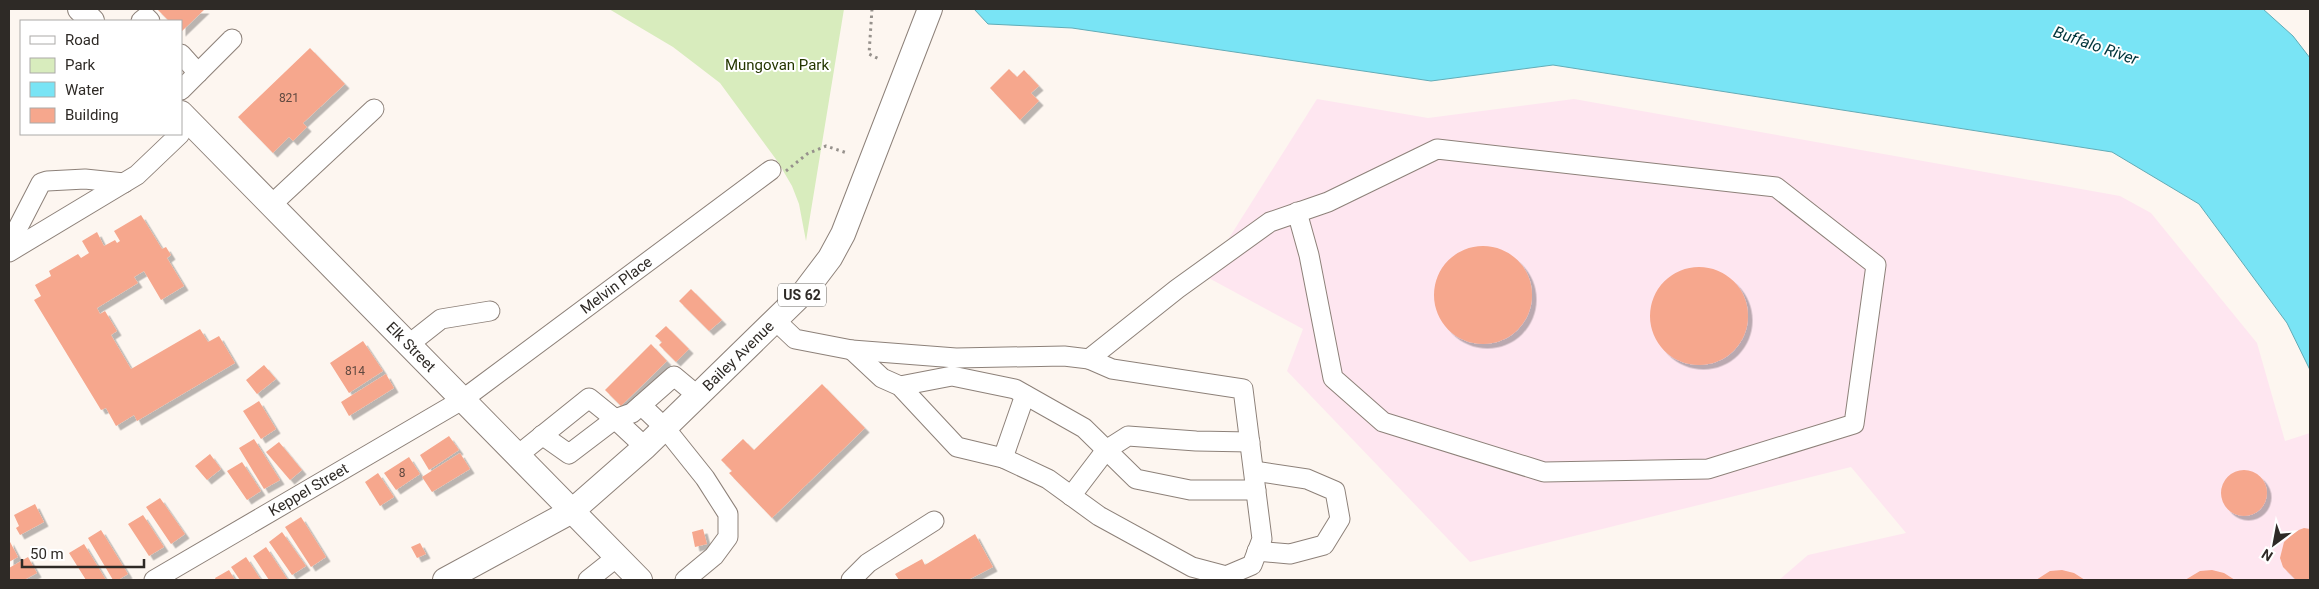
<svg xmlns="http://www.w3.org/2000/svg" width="2319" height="589" viewBox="0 0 2319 589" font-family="Roboto,sans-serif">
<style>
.industrial{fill:#fee6f0}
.green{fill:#d8ecbd}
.water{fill:#79e4f5;stroke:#62acb7}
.building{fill:#f6a78d;filter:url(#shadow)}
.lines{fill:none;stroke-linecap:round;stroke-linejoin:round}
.minor-casing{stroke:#8d8179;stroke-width:21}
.major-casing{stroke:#8d8179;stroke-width:26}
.path{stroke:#96918c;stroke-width:3;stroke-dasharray:2.5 4;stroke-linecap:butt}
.minor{stroke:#fff;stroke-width:19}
.major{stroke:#fff;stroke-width:24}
.labels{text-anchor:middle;stroke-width:4;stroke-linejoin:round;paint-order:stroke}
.number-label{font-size:12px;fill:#604940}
.shield{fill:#fff;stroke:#6d6a67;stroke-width:1}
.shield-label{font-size:14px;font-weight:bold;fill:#2e2a26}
.park-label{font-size:15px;fill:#253700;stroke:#fff}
.street-label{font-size:15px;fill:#2e2a26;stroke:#fff}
.water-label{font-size:16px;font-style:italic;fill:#00353c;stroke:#fff}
</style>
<defs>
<filter id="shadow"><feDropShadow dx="4.5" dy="4.5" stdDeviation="0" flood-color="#0004"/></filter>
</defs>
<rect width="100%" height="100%" fill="#fdf6f0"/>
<!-- industrial -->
<path class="industrial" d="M 1317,99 L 1428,118 L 1574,99 L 2120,196 L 2151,213 L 2257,343 L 2285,441 L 2310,433 L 2310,580 L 1779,580 L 1808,555 L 1906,533 L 1851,467 L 1470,562 L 1287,371 L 1303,329 L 1205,276 Z"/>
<!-- green -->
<path class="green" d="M 609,9 L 844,9 L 806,241 L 799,204 L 792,186 L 778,162 L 720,83 L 673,47 Z"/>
<!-- water -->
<path class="water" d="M 974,9 L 2263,9 L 2293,36 L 2310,58 L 2310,370 L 2287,323 L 2199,204 L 2112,152 L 1553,65 L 1431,81 L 1072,28 L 988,24 Z"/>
<!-- building -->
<path class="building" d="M 157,9 L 205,9 L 181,32 L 181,21 L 169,21 Z
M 310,48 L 345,84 L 303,123 L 307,127 L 293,141 L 289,137 L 273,153 L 238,117 Z
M 1009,69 L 1017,77 L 1024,70 L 1039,86 L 1031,93 L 1039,101 L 1020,120 L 990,88 Z
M 141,215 L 162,249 L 166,247 L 171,255 L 167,258 L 184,286 L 161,300 L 144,271 L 134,277 L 138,283 L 97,308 L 100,314 L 105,311 L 117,331 L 111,335 L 131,369 L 200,329 L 208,342 L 219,336 L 235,363 L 137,421 L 134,415 L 116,426 L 106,408 L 101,410 L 34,300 L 41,296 L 35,285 L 51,276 L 49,271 L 78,254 L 81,258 L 89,253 L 82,241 L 97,232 L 104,246 L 115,240 L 117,243 L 120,241 L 114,231 Z
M1434 295a49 49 0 1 1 98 0a49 49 0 1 1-98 0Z
M1650 316a49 49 0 1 1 98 0a49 49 0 1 1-98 0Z
M 691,289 L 722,320 L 709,331 L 679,301 Z
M 666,326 L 689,349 L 676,362 L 659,345 L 662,342 L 655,336 Z
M 363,341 L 383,371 L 349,393 L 330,363 Z
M 651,344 L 667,361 L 621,406 L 605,390 Z
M 264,365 L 276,379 L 257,394 L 246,380 Z
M 386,374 L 394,388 L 349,416 L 341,402 Z
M 822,384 L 865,428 L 772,518 L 729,473 L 732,471 L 721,460 L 743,439 L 754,450 Z
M 259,401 L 276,429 L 261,439 L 243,411 Z
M 449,436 L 459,450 L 429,470 L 420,455 Z
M 254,439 L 280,480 L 264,489 L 239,448 Z
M 279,442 L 302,470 L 290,480 L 266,452 Z
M 460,453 L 470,469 L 432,492 L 422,477 Z
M 210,454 L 221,469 L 207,480 L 195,466 Z
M 409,457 L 420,474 L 396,490 L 384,473 Z
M 242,462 L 261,491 L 247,500 L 227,471 Z
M2221 493a23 23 0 1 1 46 0a23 23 0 1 1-46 0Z
M 378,473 L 394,497 L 380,506 L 365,482 Z
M 160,498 L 185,534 L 171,544 L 146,507 Z
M 35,504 L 44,522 L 20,535 L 16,528 L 19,526 L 14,515 Z
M 143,515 L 164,547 L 149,556 L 128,524 Z
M 301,517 L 326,557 L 311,567 L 285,527 Z
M 2304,528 L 2310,529 L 2310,580 L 2295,579 L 2283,567 L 2280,558 L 2284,542 L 2296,531 Z
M 703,529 L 707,544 L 695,547 L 692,532 Z
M 101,530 L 128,574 L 118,580 L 113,580 L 88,538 Z
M 282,532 L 306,566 L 292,575 L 269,542 Z
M 975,534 L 993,567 L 968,580 L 899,580 L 895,574 L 922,559 L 925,565 Z
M 9,540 L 18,557 L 9,562 Z
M 420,543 L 426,554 L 417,558 L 411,547 Z
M 84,544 L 106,580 L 86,580 L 69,553 Z
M 266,547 L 288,580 L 269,580 L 253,556 Z
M 28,557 L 37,573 L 24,580 L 9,580 L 9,568 Z
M 246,557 L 261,580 L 240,580 L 231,567 Z
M 229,570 L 235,580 L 216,580 L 215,578 Z
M 2062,570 L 2074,573 L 2085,580 L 2036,580 L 2050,571 Z
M 2212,570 L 2224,573 L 2235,580 L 2185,580 L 2200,571 Z"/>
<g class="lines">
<!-- minor casing -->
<g class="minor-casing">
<g id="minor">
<path d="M 141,21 L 146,17 L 150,21"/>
<path d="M 181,54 L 198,73 L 181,90"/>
<path d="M 198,73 L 232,39"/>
<path d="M 271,205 L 374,109"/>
<path d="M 9,245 L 41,183 L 47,181 L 85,179 L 124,183"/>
<path d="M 9,252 L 137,175 L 180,134"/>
<path d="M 776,321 L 795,339 L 852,350 L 956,358 L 1064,356 L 1089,359 L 1177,289 L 1270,222 L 1328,202 L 1437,149 L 1776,187 L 1876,265 L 1854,424 L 1708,469 L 1544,472 L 1383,422 L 1333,378 L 1309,255 L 1297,212"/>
<path d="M 408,345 L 441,319 L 490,311"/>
<path d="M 852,350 L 882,378 L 900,386 L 957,447 L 1003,458 L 1048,479 L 1099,516 L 1192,567 L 1226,576 L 1252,565 L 1262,539 L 1243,389 L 1112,369 L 1089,359"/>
<path d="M 900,386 L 952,376 L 1015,389 L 1084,428 L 1136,479 L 1190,490 L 1256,490"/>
<path d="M 641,405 L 665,428 L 705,478 L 728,514 L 728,537 L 714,556 L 685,580"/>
<path d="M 542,435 L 569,454 L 615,419 L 632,413 L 674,376 L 698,396"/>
<path d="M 518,455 L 589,398 L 615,419 L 645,447"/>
<path d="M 1003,458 L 1025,395"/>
<path d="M 1254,471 L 1307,479 L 1335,491 L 1340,519 L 1324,545 L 1290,554 L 1257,551"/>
<path d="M 1071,496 L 1106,450 L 1128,436 L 1196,441 L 1250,442"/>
<path id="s1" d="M 154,580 L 462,400 L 771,170"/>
<path d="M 588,580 L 617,557"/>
<path d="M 851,580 L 868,563 L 934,521"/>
</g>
</g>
<!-- major casing -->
<g class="major-casing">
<g id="major">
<path d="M 80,9 L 92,21"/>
<path id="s2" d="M 181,113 L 640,580"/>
<path id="s3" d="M 445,580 L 572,511 L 645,447 L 805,291 L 830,258 L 843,234 L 930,9"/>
</g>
</g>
<!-- path -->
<path class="path" d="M 872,9 L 869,54 L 879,59
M 786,171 L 807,154 L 826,146 L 847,153"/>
<!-- minor -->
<use href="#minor" class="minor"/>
<!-- major -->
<use href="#major" class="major"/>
</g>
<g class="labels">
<!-- number labels -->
<g class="number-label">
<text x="289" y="102">821</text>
<text x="355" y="375">814</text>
<text x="402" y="477">8</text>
</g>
<!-- shield labels -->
<rect class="shield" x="778" y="283.5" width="48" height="23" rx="4"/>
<g class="shield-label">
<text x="802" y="300">US 62</text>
</g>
<!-- park labels -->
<g class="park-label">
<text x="777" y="70">Mungovan Park</text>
</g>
<!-- street labels -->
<g class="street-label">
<text dy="5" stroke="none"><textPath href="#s1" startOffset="549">Melvin Place</textPath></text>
<text dy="5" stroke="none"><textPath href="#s2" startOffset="328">Elk Street</textPath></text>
<text dy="5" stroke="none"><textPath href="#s3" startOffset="372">Bailey Avenue</textPath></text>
<text dy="5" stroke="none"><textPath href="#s1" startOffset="179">Keppel Street</textPath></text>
</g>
<!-- water labels -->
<g class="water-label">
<text transform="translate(2096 45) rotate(19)" y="6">Buffalo River</text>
</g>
</g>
<!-- border -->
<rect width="2319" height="589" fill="none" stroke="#2e2a26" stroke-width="20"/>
<!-- legend -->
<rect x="20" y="20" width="162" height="115" fill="#ffffff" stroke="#abaaa8"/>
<rect x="30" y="36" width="25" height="8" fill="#ffffff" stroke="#abaaa8"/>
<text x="65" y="45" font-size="15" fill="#2e2a26">Road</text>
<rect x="30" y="58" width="25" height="15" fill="#d8ecbd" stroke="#abaaa8"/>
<text x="65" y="70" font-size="15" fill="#2e2a26">Park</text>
<rect x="30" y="82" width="25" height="15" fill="#79e4f5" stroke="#abaaa8"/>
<text x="65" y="95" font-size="15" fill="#2e2a26">Water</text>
<rect x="30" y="108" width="25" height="15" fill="#f6a78d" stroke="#abaaa8"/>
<text x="65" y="120" font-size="15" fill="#2e2a26">Building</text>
<!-- north arrow -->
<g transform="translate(2274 544) rotate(212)" stroke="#ffffff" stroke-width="4" paint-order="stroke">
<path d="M0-4L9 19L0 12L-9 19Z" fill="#2e2a26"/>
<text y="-8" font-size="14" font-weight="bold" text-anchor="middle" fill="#2e2a26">N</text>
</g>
<!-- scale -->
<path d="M22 559v8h122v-8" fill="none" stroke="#2e2a26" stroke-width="2.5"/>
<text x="30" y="559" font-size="15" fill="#2e2a26" stroke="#ffffff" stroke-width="4" paint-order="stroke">50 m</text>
</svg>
